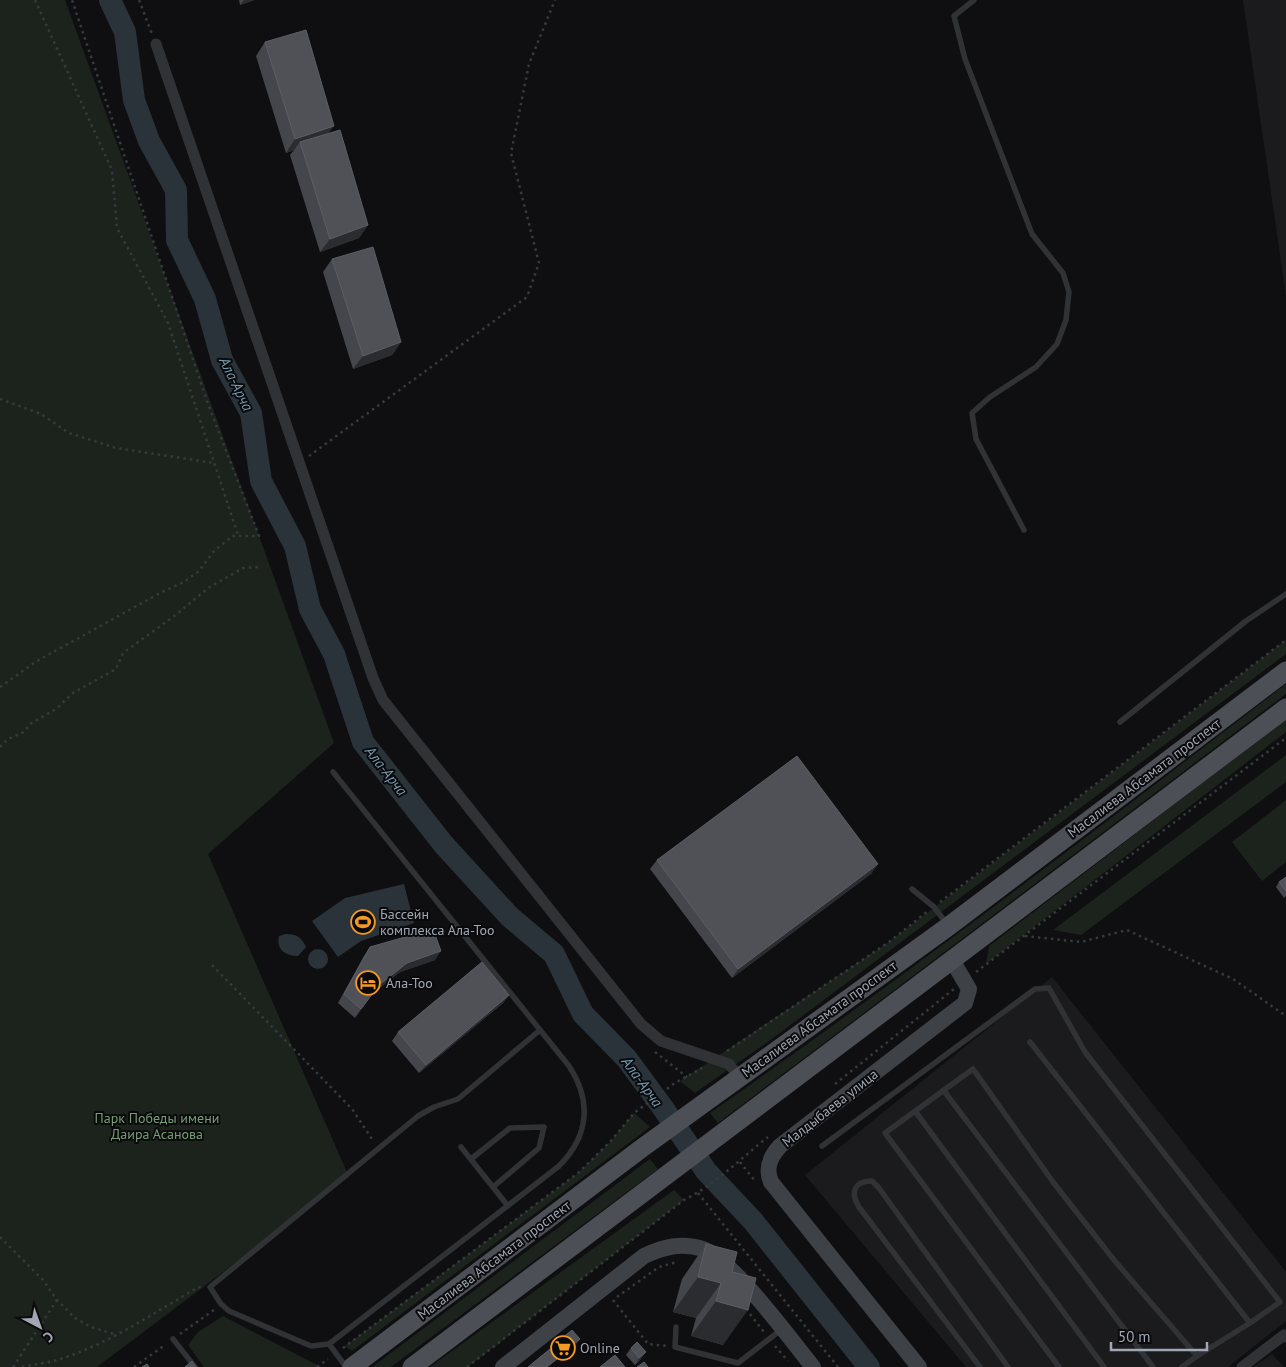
<svg xmlns="http://www.w3.org/2000/svg" width="1286" height="1367" viewBox="0 0 1286 1367" font-family="'PT Sans',sans-serif">
<style>
.built{fill:#1b1b1e}
.green{fill:#1c231c}
.water{fill:#293339}
.lines{fill:none;stroke-linecap:round;stroke-linejoin:round}
.river{stroke:#293339;stroke-width:22}
.path{stroke:#36393d;stroke-width:2.5;stroke-dasharray:2.5 4;stroke-linecap:butt}
.lane{stroke:#303236;stroke-width:5.5}
.street{stroke:#303236;stroke-width:11}
.secondary{stroke:#3e4146;stroke-width:16}
.primary{stroke:#4c4f55;stroke-width:19}
.wall{fill:#45464c}
.shaded-wall{fill:#2b2c30}
.building{fill:#4f5157;stroke:#5b5e65}
.labels{text-anchor:middle;stroke-width:4;stroke-linejoin:round;paint-order:stroke}
.street-label{font-size:14px;fill:#a0a7b2;stroke:#0a0a0c}
.poi-label{font-size:14px;fill:#a0a7b2;stroke:#0a0a0c;text-anchor:start}
.park-label{font-size:14px;fill:#789d76;stroke:#0a0a0c}
.water-label{font-size:15px;font-style:italic;fill:#7699ae;stroke:#0a0a0c}
</style>
<rect width="100%" height="100%" fill="#0f0f11"/>
<!-- built -->
<path class="built" d="M 1243,0 L 1286,0 L 1286,296 Z
M 1052,977 L 1286,1272 L 1286,1321 L 1228,1367 L 966,1367 L 805,1175 Z
M 1272,1354 L 1284,1367 L 1253,1367 Z"/>
<!-- green -->
<path class="green" d="M 0,0 L 65,0 L 334,743 L 208,854 L 349,1177 L 97,1367 L 0,1367 Z
M 1286,640 L 1286,654 L 769,1041 L 695,1093 L 680,1081 L 889,942 Z
M 1286,684 L 1286,694 L 718,1123 L 710,1113 C 906,976 1096,830 1286,684 Z
M 1286,719 L 1286,732 L 986,964 L 989,946 Z
M 1286,755 L 1286,782 L 1081,935 L 1053,930 Z
M 1286,800 L 1286,862 L 1262,881 L 1232,842 Z
M 634,1113 L 650,1127 L 352,1351 L 345,1346 L 578,1173 L 610,1142 Z
M 650,1159 L 658,1169 L 391,1367 L 372,1367 Z
M 674,1190 L 684,1200 L 468,1367 L 430,1367 Z
M 223,1316 L 321,1367 L 204,1367 L 188,1345 L 198,1332 Z"/>
<!-- water -->
<path class="water" d="M 404,884 L 414,923 L 361,941 L 338,957 L 312,921 L 345,898 Z
M 286,934 C 297,934 301,937 306,947 L 298,956 C 285,956 276,949 279,936 Z
M308 959a10 10 0 1 1 20 0a10 10 0 1 1-20 0Z"/>
<g class="lines">
<!-- river -->
<path class="river" d="M 110,0 L 125,32 L 134,100 L 149,141 L 176,190 L 177,240 L 205,299 L 222,360 L 251,413 L 261,481 L 295,546 L 310,609 L 334,654 L 363,742 L 444,845 L 510,917 L 554,954 L 583,1014 L 627,1059 L 663,1108 L 706,1171 L 753,1221 L 869,1367"/>
<!-- path -->
<path class="path" d="M 35,0 L 112,170 L 117,228 L 168,323 L 238,535
M 139,0 L 152,34
M 0,399 L 41,414 L 69,433 L 116,448 L 214,463
M 309,456 L 527,297 L 539,263 L 511,153 L 529,64 L 555,0
M 0,687 L 37,661 L 162,592 L 184,582 L 199,571 L 214,551 L 233,536 L 259,536 L 208,404 L 72,0
M 0,747 L 8,739 L 24,732 L 30,724 L 56,709 L 73,693 L 116,669 L 123,653 L 177,614 L 208,588 L 243,568 L 258,567
M 940,902 L 1286,640
M 1025,936 L 1081,942 L 1127,930 L 1233,979 L 1286,1016
M 212,965 L 352,1109 L 374,1142
M 976,972 L 1286,738
M 727,1051 L 889,942 L 928,911
M 655,1052 L 687,1077
M 835,1084 L 954,989
M 740,1162 L 755,1181
M 698,1193 L 838,1367
M 0,1237 L 43,1280 L 57,1300 L 75,1318 L 91,1327 L 117,1335
M 617,1297 L 659,1267 L 677,1262
M 613,1300 L 648,1344 L 667,1346
M 746,1309 L 764,1332
M 180,1334 L 214,1310
M 775,1346 L 788,1361
M 343,1348 L 578,1173 L 610,1142 L 634,1113 L 675,1083 L 702,1068
M 13,1367 L 57,1300
M 22,1367 C 35,1364 48,1363 60,1359 C 109,1344 153,1313 197,1288 L 201,1287
M 134,1367 L 165,1345
M 317,1367 L 328,1359
M 467,1367 L 684,1200 C 716,1184 740,1159 768,1137"/>
<!-- lane -->
<path class="lane" d="M 974,0 L 954,16 L 965,59 L 1032,234 L 1063,273 L 1069,292 L 1066,320 L 1057,344 L 1036,367 L 990,397 L 972,413 L 976,439 L 1024,530
M 1120,722 L 1246,621 L 1286,594
M 912,889 L 934,907 L 947,924
M 1030,1042 L 1250,1323 L 1197,1356 L 1114,1260 L 1053,1182 L 973,1069 L 885,1133 L 1059,1367
M 944,1091 L 1153,1367
M 915,1111 L 1104,1367
M 822,1146 L 1035,989 L 1049,988 L 1085,1052 L 1280,1302 L 1250,1323
M 461,1147 L 508,1206
M 471,1159 L 510,1128 L 544,1127 L 539,1148 L 493,1187
M 676,1327 L 675,1347 L 738,1363 L 782,1329
M 173,1339 L 195,1367
M 329,1344 L 559,1166 C 589,1136 592,1101 569,1066 L 333,772
M 346,1367 L 329,1344 L 311,1346 L 229,1311 L 221,1304 L 210,1287 L 418,1116 L 434,1107 L 458,1099 L 540,1030
M 980,1367 L 859,1207 C 850,1192 854,1181 872,1181 L 879,1188 L 1008,1367
M 1182,1367 L 1197,1356"/>
<!-- street -->
<path class="street" d="M 156,44 L 373,678 L 383,700 L 641,1024 L 661,1041 L 729,1064 L 739,1077
M 1242,1367 L 1284,1335 L 1286,1337"/>
<!-- secondary -->
<path class="secondary" d="M 503,1367 L 644,1256 C 663,1247 682,1242 703,1249 C 731,1258 792,1341 813,1367
M 919,1367 L 771,1182 C 765,1168 770,1157 780,1146 L 965,1003 L 969,989 L 952,960"/>
<!-- primary -->
<path class="primary" d="M 352,1367 L 642,1148 L 949,926 L 1286,671
M 412,1367 C 705,1149 995,927 1286,708"/>
</g>
<!-- wall -->
<path class="wall" d="M 239,0 L 254,0 L 240,5 Z
M 265,42 L 329,133 L 368,225 L 359,238 L 320,252 L 290,155 L 294,150 L 286,153 L 256,56 Z
M 332,259 L 401,342 L 392,355 L 353,369 L 323,272 Z
M 657,860 L 872,873 L 732,978 L 650,869 Z
M 1286,877 L 1286,896 L 1284,898 L 1276,887 L 1279,882 Z
M 370,947 L 435,960 L 400,972 L 372,994 L 355,1018 L 338,1003 L 364,956 Z
M 509,995 L 503,1003 L 419,1073 L 392,1041 L 398,1032 Z
M 706,1244 L 732,1272 L 723,1345 L 691,1336 L 696,1318 L 673,1312 L 682,1279 Z
M 556,1343 L 575,1346 L 559,1359 L 551,1350 Z
M 631,1348 L 641,1359 L 635,1365 L 626,1355 Z"/>
<!-- shaded-wall -->
<path class="shaded-wall" d="M 244,0 L 254,0 L 240,5 Z
M 334,126 L 324,139 L 300,142 L 294,150 L 286,153 L 295,139 Z
M 368,225 L 359,238 L 320,252 L 330,239 Z
M 401,342 L 392,355 L 353,369 L 363,356 Z
M 878,864 L 872,873 L 732,978 L 738,969 Z
M 441,951 L 435,960 L 400,972 L 372,994 L 355,1018 L 379,985 L 407,963 Z
M 509,995 L 503,1003 L 419,1073 L 426,1065 Z
M 698,1277 L 721,1283 L 696,1318 L 673,1312 Z
M 716,1301 L 748,1310 L 723,1345 L 691,1336 Z
M 580,1339 L 575,1346 L 559,1359 L 563,1353 Z
M 646,1352 L 641,1359 L 635,1365 L 639,1358 Z"/>
<!-- building -->
<path class="building" d="M 306,30 L 334,126 L 295,139 L 265,42 Z
M 340,130 L 368,225 L 330,239 L 300,142 Z
M 373,247 L 401,342 L 363,356 L 332,259 Z
M 797,756 L 878,864 L 738,969 L 657,860 Z
M 1286,877 L 1286,891 L 1279,882 Z
M 433,929 L 441,951 L 407,963 L 379,985 L 361,1009 L 344,994 L 370,947 Z
M 482,962 L 509,995 L 426,1065 L 398,1032 Z
M 706,1244 L 737,1252 L 732,1272 L 756,1278 L 748,1310 L 716,1301 L 721,1283 L 698,1277 Z
M 572,1330 L 580,1339 L 563,1353 L 556,1343 Z
M 637,1342 L 646,1352 L 639,1358 L 631,1348 Z
M 550,1349 L 557,1359 L 547,1367 L 528,1367 Z
M 615,1355 L 625,1367 L 600,1367 Z
M 192,1361 L 196,1367 L 185,1367 Z
M 644,1362 L 648,1367 L 637,1367 Z
M 147,1364 L 149,1367 L 142,1367 Z"/>
<!-- icons -->
<defs>
<g id="stadium-ring" transform="scale(1.25)"><circle r="9.5" fill="#0a0a0c" stroke="#f39a25" stroke-width="1.5"/><path d="M0-5a6.5 5 0 1 0 0 10a6.5 5 0 1 0 0-10ZM-3.5-1.8h7v3.6h-7Z" fill="#f39a25"/></g>
<g id="hotel-ring" transform="scale(1.25)"><circle r="9.5" fill="#0a0a0c" stroke="#f39a25" stroke-width="1.5"/><path d="M-6-4.5h1.5V1H6V5H4.5V3h-9V5H-6ZM-4 0a1.8 1.8 0 1 1 3.6 0ZM.5 0V-2.5h3Q6-2.5 6 0Z" fill="#f39a25"/></g>
<g id="supermarket-ring" transform="scale(1.25)"><circle r="9.5" fill="#0a0a0c" stroke="#f39a25" stroke-width="1.5"/><path d="M-6-5.5h2.5l.6 2H6L4.5 2H-2.5L-4.4-4H-6ZM-1.5 3.2a1.3 1.3 0 1 0 .1 0ZM3 3.2a1.3 1.3 0 1 0 .1 0Z" fill="#f39a25"/></g>
</defs>
<g fill-rule="evenodd">
<use href="#stadium-ring" x="363" y="922"/>
<use href="#hotel-ring" x="368" y="983"/>
<use href="#supermarket-ring" x="563" y="1348"/>
</g>
<g class="labels">
<!-- street labels -->
<g class="street-label">
<text transform="translate(1144 778) rotate(-37)" y="5">Масалиева Абсамата проспект</text>
<text transform="translate(819 1019) rotate(-36)" y="5">Масалиева Абсамата проспект</text>
<text transform="translate(830 1108) rotate(-38)" y="5">Малдыбаева улица</text>
<text transform="translate(494 1260) rotate(-37)" y="5">Масалиева Абсамата проспект</text>
</g>
<!-- poi labels -->
<g class="poi-label">
<text x="380" y="919">Бассейн<tspan x="380" dy="16">комплекса Ала-Тоо</tspan></text>
<text x="386" y="988">Ала-Тоо</text>
<text x="580" y="1353">Online</text>
</g>
<!-- park labels -->
<g class="park-label">
<text x="157" y="1123">Парк Победы имени<tspan x="157" dy="16">Даира Асанова</tspan></text>
</g>
<!-- water labels -->
<g class="water-label">
<text transform="translate(236 384) rotate(64)" y="5">Ала-Арча</text>
<text transform="translate(386 771) rotate(52)" y="5">Ала-Арча</text>
<text transform="translate(642 1082) rotate(54)" y="5">Ала-Арча</text>
</g>
</g>
<!-- north arrow -->
<g transform="translate(40 1327) rotate(139)" stroke="#0a0a0c" stroke-width="4" paint-order="stroke">
<path d="M0-4L9 19L0 12L-9 19Z" fill="#a0a7b2"/>
<text y="-8" font-size="14" font-weight="bold" text-anchor="middle" fill="#a0a7b2">С</text>
</g>
<!-- scale -->
<path d="M1111 1342v8h96v-8" fill="none" stroke="#a0a7b2" stroke-width="2.5"/>
<text x="1118" y="1342" font-size="15" fill="#a0a7b2" stroke="#0a0a0c" stroke-width="4" paint-order="stroke">50 m</text>
</svg>
